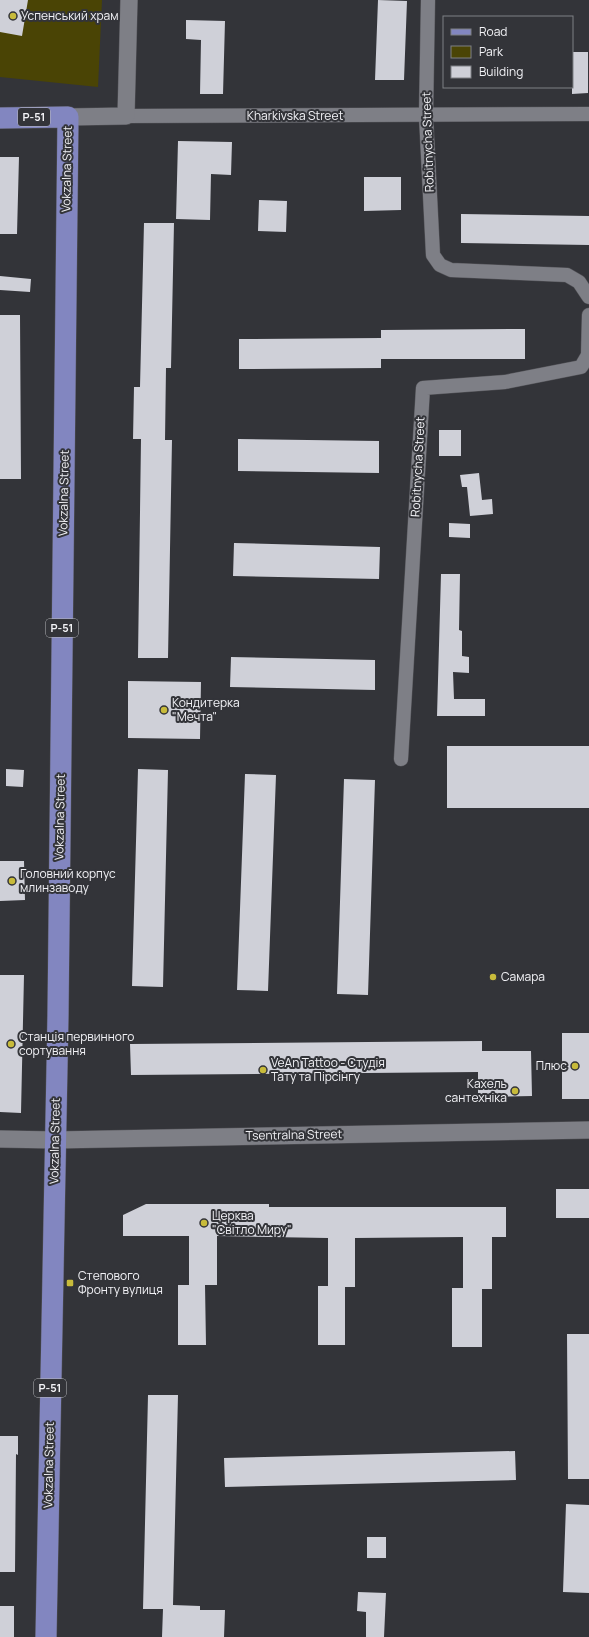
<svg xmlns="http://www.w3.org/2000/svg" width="589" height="1637" viewBox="0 0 589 1637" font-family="Manrope,sans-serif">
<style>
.green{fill:#4a4405}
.building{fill:#cfd0d8}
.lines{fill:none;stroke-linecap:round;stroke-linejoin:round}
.minor-casing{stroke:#535358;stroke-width:15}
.tertiary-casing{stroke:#535358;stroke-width:18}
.primary-casing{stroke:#535358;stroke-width:22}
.minor{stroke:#7e7f86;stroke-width:14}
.tertiary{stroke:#7e7f86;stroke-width:17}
.primary{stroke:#8286c0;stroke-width:21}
.poi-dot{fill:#c8bb3b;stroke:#333439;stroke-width:1.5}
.labels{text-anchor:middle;stroke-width:4;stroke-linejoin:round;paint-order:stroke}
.shield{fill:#333439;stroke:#b9b9bd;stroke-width:1}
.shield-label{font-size:11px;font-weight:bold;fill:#f2f2f6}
.poi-label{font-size:12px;fill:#f2f2f6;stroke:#333439;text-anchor:start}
.street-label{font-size:12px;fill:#f2f2f6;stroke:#333439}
</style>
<rect width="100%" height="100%" fill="#333439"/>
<!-- green -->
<path class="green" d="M 0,0 L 102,0 L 98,87 L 0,77 Z"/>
<!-- building -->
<path class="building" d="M 0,0 L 28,0 L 22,36 L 0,32 Z
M 378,0 L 407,1 L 404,80 L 375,80 Z
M 186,20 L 225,21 L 223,94 L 200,94 L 201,40 L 186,39 Z
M 572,52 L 588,52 L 588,93 L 572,94 Z
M 178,141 L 232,142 L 231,175 L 211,174 L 210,220 L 176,219 Z
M 0,157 L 19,157 L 17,234 L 0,234 Z
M 364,177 L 401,177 L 401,210 L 364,211 Z
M 259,200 L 287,201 L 286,232 L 258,231 Z
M 461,214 L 589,216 L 589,245 L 461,243 Z
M 144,223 L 174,223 L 171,368 L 166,368 L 165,440 L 172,440 L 168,658 L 138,658 L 141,439 L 133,439 L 134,387 L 140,387 Z
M 0,276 L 31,279 L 30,292 L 0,290 Z
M 0,315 L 20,315 L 21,479 L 0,479 Z
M 525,329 L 525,359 L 381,359 L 381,368 L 239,369 L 239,339 L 381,338 L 381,330 Z
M 439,430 L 461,430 L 461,456 L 439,456 Z
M 238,439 L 379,441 L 379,473 L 238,471 Z
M 479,473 L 482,500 L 492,499 L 493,514 L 470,516 L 467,487 L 462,487 L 460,475 Z
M 449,523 L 470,524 L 470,538 L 449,537 Z
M 234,543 L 380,547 L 379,579 L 233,576 Z
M 441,574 L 460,574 L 459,630 L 462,631 L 462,656 L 469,657 L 469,673 L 453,672 L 454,699 L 485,699 L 485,716 L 437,716 Z
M 231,657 L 375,660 L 375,690 L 230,687 Z
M 128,681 L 201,682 L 200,739 L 128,738 Z
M 447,746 L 589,746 L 589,808 L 447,808 Z
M 6,769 L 24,770 L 23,787 L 6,786 Z
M 138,769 L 168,770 L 163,987 L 132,986 Z
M 245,774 L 276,775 L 268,991 L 237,990 Z
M 344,779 L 375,780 L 368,995 L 337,994 Z
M 0,861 L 24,861 L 25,900 L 0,901 Z
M 0,975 L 24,975 L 21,1113 L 0,1112 Z
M 562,1033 L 589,1033 L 589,1099 L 562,1099 Z
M 482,1041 L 482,1051 L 531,1051 L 532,1096 L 478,1097 L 478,1072 L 131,1075 L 130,1044 Z
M 556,1189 L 589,1189 L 589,1218 L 556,1218 Z
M 146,1204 L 269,1204 L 269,1207 L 506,1207 L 506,1237 L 492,1237 L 492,1289 L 482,1289 L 482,1347 L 452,1347 L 452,1288 L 463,1288 L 463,1237 L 355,1238 L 355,1287 L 345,1287 L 345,1345 L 318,1345 L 318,1286 L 328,1286 L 328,1238 L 217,1236 L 217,1285 L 205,1285 L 206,1345 L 178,1345 L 178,1285 L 189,1285 L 189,1236 L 123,1236 L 123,1215 Z
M 567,1334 L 589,1334 L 589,1479 L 568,1479 Z
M 148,1395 L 178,1395 L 173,1605 L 200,1606 L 200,1610 L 225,1610 L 224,1637 L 162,1637 L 163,1609 L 143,1609 Z
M 0,1436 L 18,1436 L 18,1455 L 16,1454 L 15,1572 L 0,1572 Z
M 515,1451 L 516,1480 L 225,1487 L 224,1458 Z
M 566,1504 L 589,1505 L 589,1593 L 563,1592 Z
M 367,1537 L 386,1537 L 386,1558 L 367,1558 Z
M 358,1592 L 386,1593 L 384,1637 L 366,1637 L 366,1612 L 357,1611 Z
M 0,1606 L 14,1606 L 14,1637 L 0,1637 Z"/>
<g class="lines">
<!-- minor casing -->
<g class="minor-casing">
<path id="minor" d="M 428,0 L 426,116 L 433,255 L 440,265 L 451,270 L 567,275 L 579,282 L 589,297
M 126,116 L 589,114
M 401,759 L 423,388 L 505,382 L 581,367 L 588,355 L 589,315"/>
</g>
<!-- tertiary casing -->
<g class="tertiary-casing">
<path id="tertiary" d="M 68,117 L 126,116 L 129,0
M 0,1139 L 55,1140 L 589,1130"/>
</g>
<!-- primary casing -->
<g class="primary-casing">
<path id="primary" d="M 0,118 L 68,117 L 58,1015 L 46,1637"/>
</g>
<!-- minor -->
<use href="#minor" class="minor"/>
<!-- tertiary -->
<use href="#tertiary" class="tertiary"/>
<!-- primary -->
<use href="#primary" class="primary"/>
</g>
<!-- markers -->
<g class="poi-dot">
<circle cx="13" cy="16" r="4"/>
<circle cx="164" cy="710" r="4"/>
<circle cx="12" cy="881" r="4"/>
<circle cx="493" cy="977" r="4"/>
<circle cx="11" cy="1044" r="4"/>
<circle cx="575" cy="1066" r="4"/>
<circle cx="263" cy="1070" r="4"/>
<circle cx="515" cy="1091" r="4"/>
<circle cx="204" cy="1223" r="4"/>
<rect x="66" y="1279" width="8" height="8" rx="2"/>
</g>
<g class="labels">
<!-- shield labels -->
<g class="shield">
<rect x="18" y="108" width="32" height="18" rx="3"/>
<rect x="46" y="619" width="32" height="18" rx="3"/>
<rect x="34" y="1379" width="32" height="18" rx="3"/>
</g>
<g class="shield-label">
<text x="34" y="121">Р-51</text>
<text x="62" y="632">Р-51</text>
<text x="50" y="1392">Р-51</text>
</g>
<!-- poi labels -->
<g class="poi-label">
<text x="21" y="20">Успенський храм</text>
<text x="172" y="707">Кондитерка<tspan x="172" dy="14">"Мечта"</tspan></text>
<text x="20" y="878">Головний корпус<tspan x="20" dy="14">млинзаводу</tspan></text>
<text x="501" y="981">Самара</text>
<text x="19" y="1041">Станція первинного<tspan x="19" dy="14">сортування</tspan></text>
<text x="271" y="1067">VeAn Tattoo - Студія<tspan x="271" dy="14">Тату та Пірсінгу</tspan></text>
<text x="567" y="1070" text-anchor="end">Плюс</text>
<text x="507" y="1088" text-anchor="end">Кахель<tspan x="507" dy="14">сантехніка</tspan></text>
<text x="212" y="1220">Церква<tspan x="212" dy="14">"Світло Миру"</tspan></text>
<text x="78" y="1280">Степового<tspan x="78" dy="14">Фронту вулиця</tspan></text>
</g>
<!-- street labels -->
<g class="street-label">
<text x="295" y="120">Kharkivska Street</text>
<text transform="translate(428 142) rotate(-92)" y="4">Robitnycha Street</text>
<text transform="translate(67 169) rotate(-89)" y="4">Vokzalna Street</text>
<text transform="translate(418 467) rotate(-87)" y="4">Robitnycha Street</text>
<text transform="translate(64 493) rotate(-89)" y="4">Vokzalna Street</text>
<text transform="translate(60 817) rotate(-89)" y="4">Vokzalna Street</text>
<text transform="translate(294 1135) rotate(-1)" y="4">Tsentralna Street</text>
<text transform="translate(55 1141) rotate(-89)" y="4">Vokzalna Street</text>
<text transform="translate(49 1465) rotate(-89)" y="4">Vokzalna Street</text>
</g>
</g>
<!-- legend -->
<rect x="443" y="16" width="130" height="72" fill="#333439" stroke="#7f8085"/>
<rect x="451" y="29" width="20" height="6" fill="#8286c0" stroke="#7f8085"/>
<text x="479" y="36" font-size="12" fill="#f2f2f6">Road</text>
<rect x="451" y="46" width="20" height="12" fill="#4a4405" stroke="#7f8085"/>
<text x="479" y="56" font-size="12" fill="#f2f2f6">Park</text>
<rect x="451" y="66" width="20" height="12" fill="#cfd0d8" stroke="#7f8085"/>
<text x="479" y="76" font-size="12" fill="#f2f2f6">Building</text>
</svg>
